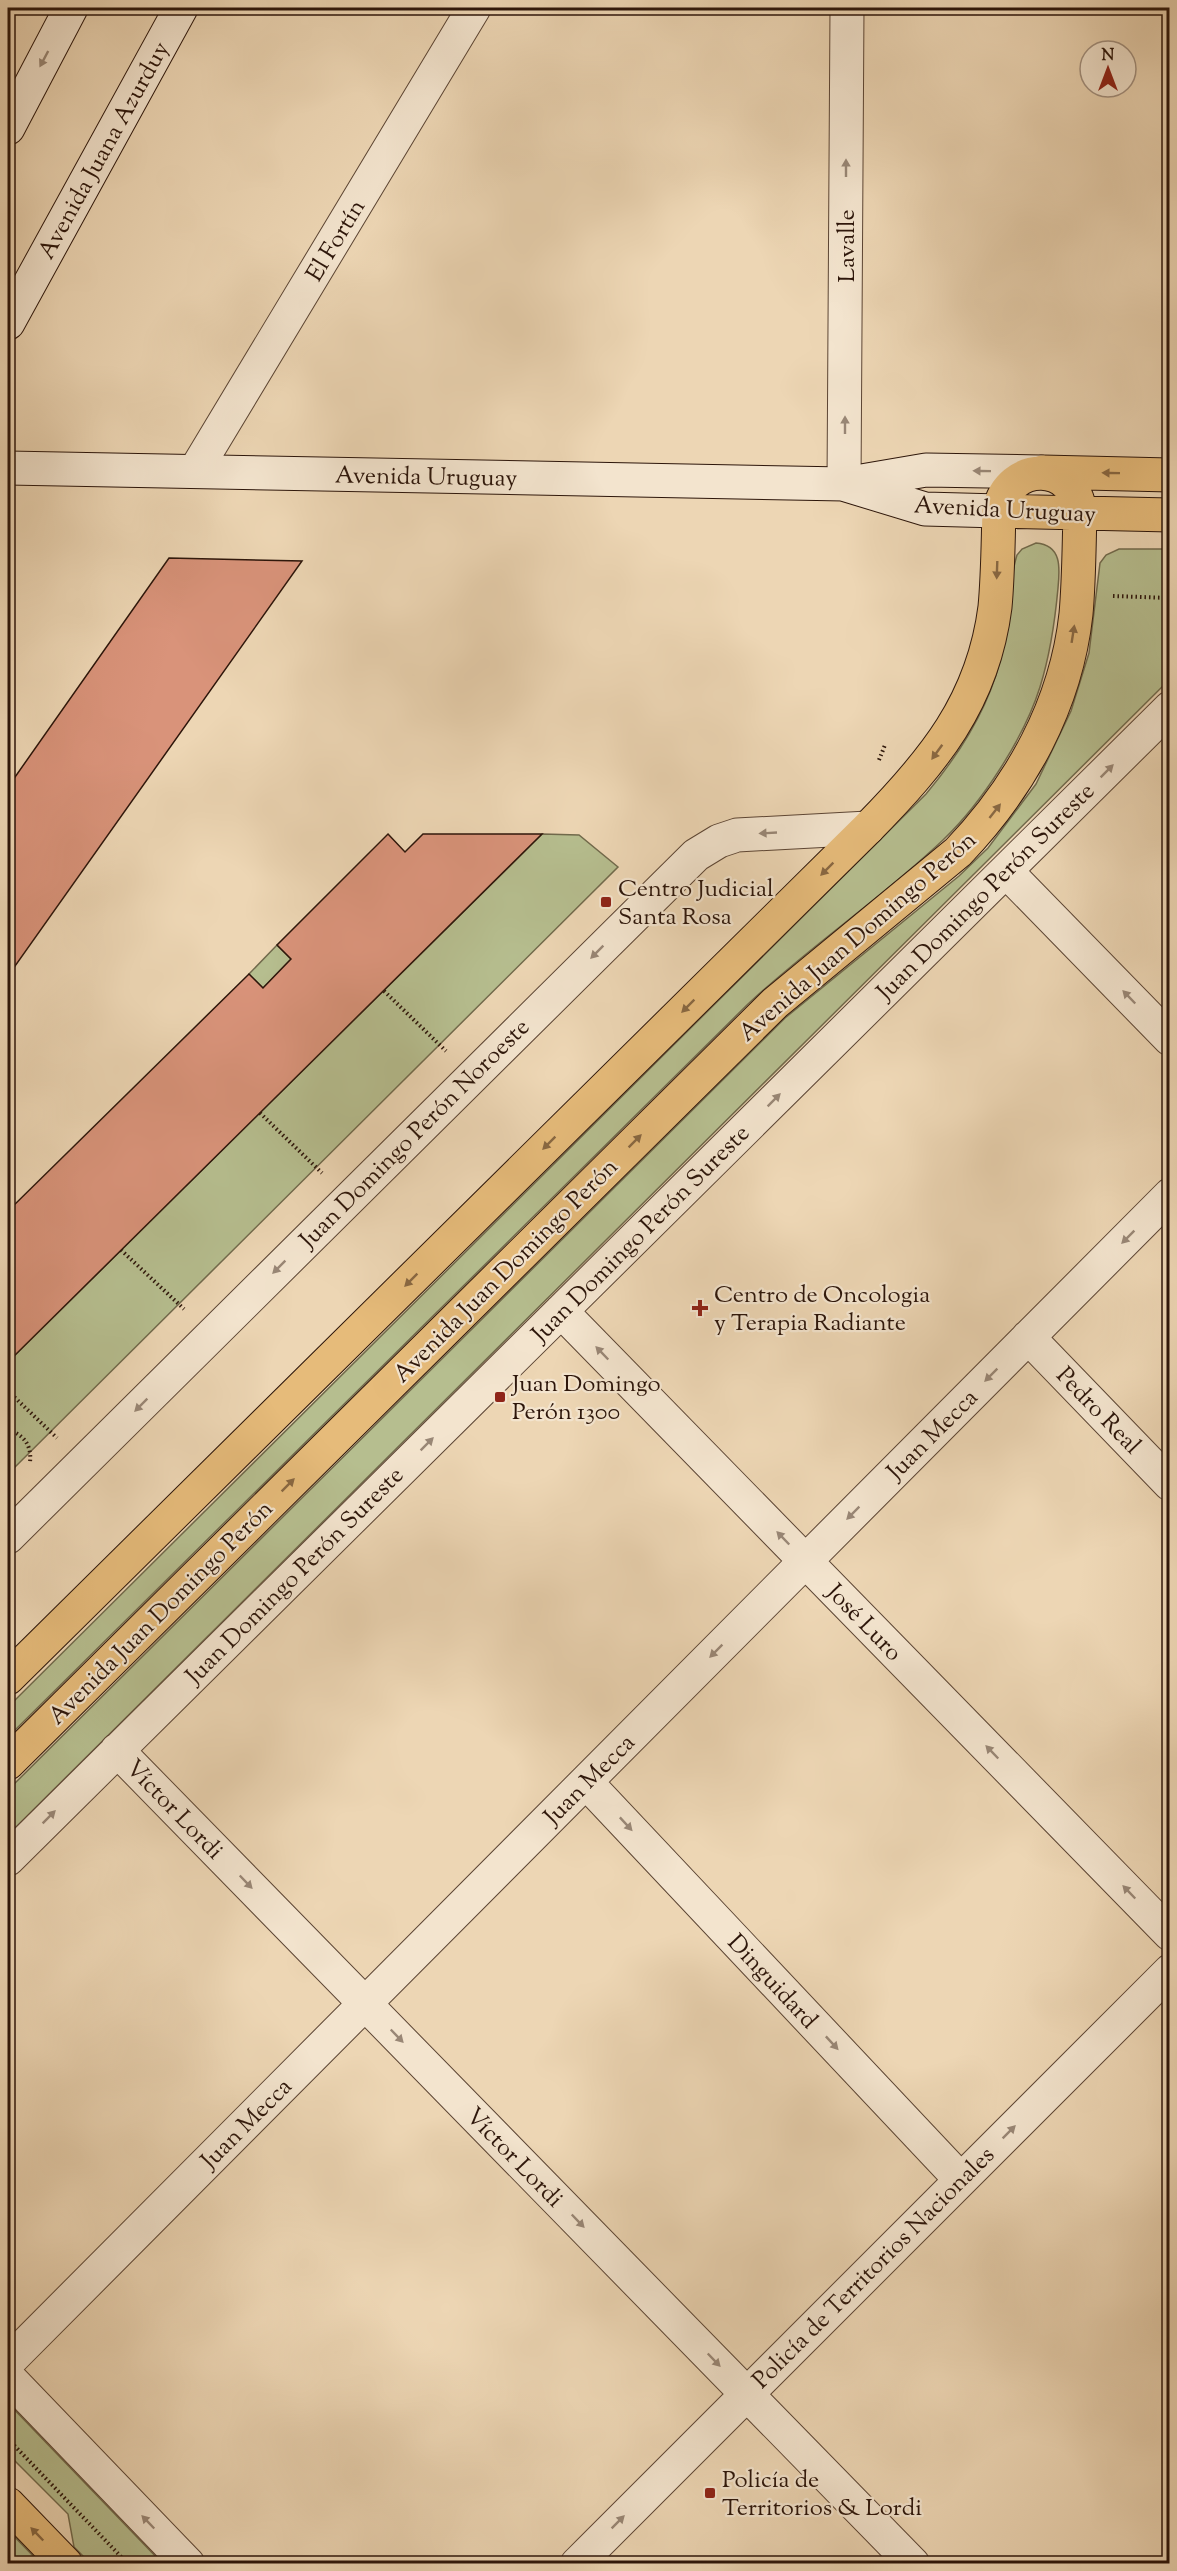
<svg xmlns="http://www.w3.org/2000/svg" width="1177" height="2571" viewBox="0 0 1177 2571" font-family="'Sorts Mill Goudy',serif">
<style>
.green{fill:#b6be8f;stroke:#716a4c;stroke-width:1.5}
.building{fill:#d9937a;stroke:#2c150a;stroke-width:1.5}
.lines{fill:none;stroke-linecap:round;stroke-linejoin:round}
.minor-casing{stroke:#5c4534;stroke-width:35}
.tertiary-casing{stroke:#5c4534;stroke-width:35}
.secondary-casing{stroke:#2c150a;stroke-width:35}
.primary-casing{stroke:#2c150a;stroke-width:35}
.path{stroke:#2c150a;stroke-width:4;stroke-dasharray:1.5 3;stroke-linecap:butt}
.minor{stroke:#f3e4ce;stroke-width:33}
.tertiary{stroke:#f3e4ce;stroke-width:33}
.secondary{stroke:#f3e4ce;stroke-width:33}
.primary{stroke:#e6bb7a;stroke-width:33}
.oneway{fill:#998776}
.oneway2{fill:#896842}
.poi-dot{fill:#8f2418;stroke:#f3e4ce;stroke-width:2}
.labels{text-anchor:middle;stroke-width:4.5;stroke-linejoin:round;paint-order:stroke}
.street-label{font-size:24px;fill:#2c150a;stroke:#f3e4ce}
.poi-label{font-size:24px;fill:#2c150a;stroke:#f3e4ce;text-anchor:start}
</style>
<rect width="100%" height="100%" fill="#edd6b4"/>
<filter id="stains"><feTurbulence type="fractalNoise" baseFrequency=".00333" numOctaves="4"/><feColorMatrix values="0 0 0 0 .2 0 0 0 0 .09 0 0 0 0 .02 0 0 0 .5 -.17"/></filter>
<radialGradient id="worn" r=".72"><stop offset=".6" stop-color="#630" stop-opacity="0"/><stop offset="1" stop-color="#630" stop-opacity=".3"/></radialGradient>
<!-- green -->
<path class="green" d="M 1036,543 C 1062,545 1060,568 1058,588 C 1055,621 1050,655 1040,687 C 1024,738 982,803 943,840 C 882,898 810,946 748,1004 L 8,1737 L 8,1707 L 926,794 C 962,751 993,702 1003,647 C 1009,617 1008,584 1017,555 L 1022,549 Z
M 1119,549 L 1169,549 L 1169,680 L 8,1835 L 8,1790 L 785,1018 L 959,876 L 988,848 L 1036,784 L 1071,711 L 1089,653 L 1100,563 L 1106,555 Z
M 542,834 L 579,835 L 618,867 L 8,1474 L 8,1362 Z
M 277,945 L 291,959 L 263,988 L 249,974 Z
M 8,2403 L 162,2563 L 90,2563 L 74,2547 L 68,2514 L 8,2454 Z
M 8,2530 L 40,2563 L 8,2563 Z"/>
<!-- building -->
<path class="building" d="M 169,558 L 302,561 L 8,976 L 8,787 Z
M 388,834 L 405,852 L 423,834 L 542,834 L 8,1362 L 8,1211 L 249,974 L 263,988 L 291,959 L 277,945 Z"/>
<g class="lines">
<!-- minor casing -->
<g class="minor-casing">
<path id="minor" d="M 195,471 L 474,8
M 844,484 L 847,8
M 1006,871 L 1170,1039
M 561,1311 L 1170,1934
M 1028,1337 L 1170,1484
M 8,1537 L 696,855 L 719,841 L 737,835 L 868,828
M 117,1750 L 913,2564
M 586,1782 L 961,2180
M 8,1859 L 1170,708
M 8,2362 L 1170,1195
M 577,2564 L 1170,1971"/>
</g>
<!-- tertiary casing -->
<g class="tertiary-casing">
<path id="tertiary" d="M 8,2377 L 188,2564"/>
</g>
<!-- secondary casing -->
<g class="secondary-casing">
<path id="secondary" d="M 8,128 L 71,8
M 8,323 L 181,8
M 8,468 L 844,484 L 926,470 L 1041,472
M 846,485 L 925,509 L 999,511"/>
</g>
<!-- primary casing -->
<g class="primary-casing">
<path id="primary" d="M 1043,472 L 1170,475
M 999,511 L 1170,515
M 8,1678 L 868,828 C 933,762 983,702 995,607 C 998,575 998,543 999,511 C 1008,460 1076,461 1080,513 C 1079,546 1079,581 1076,614 C 1066,705 1021,786 958,852 L 775,1003 L 8,1763
M 8,2504 L 66,2564"/>
</g>
<!-- path -->
<path class="path" d="M 1113,596 L 1170,598
M 879,760 L 885,745
M 384,991 L 446,1051
M 260,1113 L 322,1173
M 121,1250 L 184,1309
M 8,1391 L 57,1438
M 8,1430 C 23,1434 32,1445 30,1462
M 8,2439 L 128,2564"/>
<!-- minor -->
<use href="#minor" class="minor"/>
<!-- tertiary -->
<use href="#tertiary" class="tertiary"/>
<!-- secondary -->
<use href="#secondary" class="secondary"/>
<!-- primary -->
<use href="#primary" class="primary"/>
</g>
<!-- one-way arrows -->
<defs><path id="oneway-solid" d="M-6-.8H1V-3.2L6.5 0L1 3.2V.8H-6Z" transform="scale(1.5)"/></defs>
<g class="oneway">
<use href="#oneway-solid" transform="translate(44 59) rotate(118)"/>
<use href="#oneway-solid" transform="translate(846 168) rotate(-90)"/>
<use href="#oneway-solid" transform="translate(845 425) rotate(-90)"/>
<use href="#oneway-solid" transform="translate(982 471) rotate(-179)"/>
<use href="#oneway-solid" transform="translate(1107 771) rotate(-45)"/>
<use href="#oneway-solid" transform="translate(768 833) rotate(177)"/>
<use href="#oneway-solid" transform="translate(597 952) rotate(135)"/>
<use href="#oneway-solid" transform="translate(1129 997) rotate(-134)"/>
<use href="#oneway-solid" transform="translate(774 1100) rotate(-45)"/>
<use href="#oneway-solid" transform="translate(1128 1237) rotate(135)"/>
<use href="#oneway-solid" transform="translate(279 1267) rotate(135)"/>
<use href="#oneway-solid" transform="translate(602 1353) rotate(-134)"/>
<use href="#oneway-solid" transform="translate(991 1375) rotate(135)"/>
<use href="#oneway-solid" transform="translate(141 1405) rotate(135)"/>
<use href="#oneway-solid" transform="translate(427 1444) rotate(-45)"/>
<use href="#oneway-solid" transform="translate(853 1513) rotate(135)"/>
<use href="#oneway-solid" transform="translate(783 1538) rotate(-134)"/>
<use href="#oneway-solid" transform="translate(716 1651) rotate(135)"/>
<use href="#oneway-solid" transform="translate(992 1752) rotate(-134)"/>
<use href="#oneway-solid" transform="translate(49 1817) rotate(-45)"/>
<use href="#oneway-solid" transform="translate(626 1824) rotate(47)"/>
<use href="#oneway-solid" transform="translate(246 1882) rotate(46)"/>
<use href="#oneway-solid" transform="translate(1129 1892) rotate(-134)"/>
<use href="#oneway-solid" transform="translate(397 2036) rotate(46)"/>
<use href="#oneway-solid" transform="translate(832 2043) rotate(47)"/>
<use href="#oneway-solid" transform="translate(1009 2132) rotate(-45)"/>
<use href="#oneway-solid" transform="translate(578 2221) rotate(46)"/>
<use href="#oneway-solid" transform="translate(714 2360) rotate(46)"/>
<use href="#oneway-solid" transform="translate(148 2522) rotate(-134)"/>
<use href="#oneway-solid" transform="translate(618 2522) rotate(-45)"/>
</g>
<g class="oneway2">
<use href="#oneway-solid" transform="translate(1111 473) rotate(-179)"/>
<use href="#oneway-solid" transform="translate(997 570) rotate(92)"/>
<use href="#oneway-solid" transform="translate(1073 634) rotate(-81)"/>
<use href="#oneway-solid" transform="translate(937 752) rotate(126)"/>
<use href="#oneway-solid" transform="translate(995 811) rotate(-52)"/>
<use href="#oneway-solid" transform="translate(827 869) rotate(135)"/>
<use href="#oneway-solid" transform="translate(688 1006) rotate(135)"/>
<use href="#oneway-solid" transform="translate(635 1141) rotate(-45)"/>
<use href="#oneway-solid" transform="translate(549 1143) rotate(135)"/>
<use href="#oneway-solid" transform="translate(411 1280) rotate(135)"/>
<use href="#oneway-solid" transform="translate(288 1485) rotate(-45)"/>
<use href="#oneway-solid" transform="translate(37 2534) rotate(-134)"/>
</g>
<!-- markers -->
<g class="poi-dot">
<rect x="600" y="896" width="12" height="12" rx="3"/>
<path d="M697 1299h6v6h6v6h-6v6h-6v-6h-6v-6h6z"/>
<rect x="494" y="1391" width="12" height="12" rx="3"/>
<rect x="704" y="2487" width="12" height="12" rx="3"/>
</g>
<g class="labels">
<!-- street labels -->
<g class="street-label">
<text transform="translate(103 150) rotate(-61)" y="8">Avenida Juana Azurduy</text>
<text transform="translate(335 240) rotate(-59)" y="8">El Fortín</text>
<text transform="translate(846 246) rotate(-90)" y="8">Lavalle</text>
<text transform="translate(426 476) rotate(1)" y="8">Avenida Uruguay</text>
<text transform="translate(1005 509) rotate(3)" y="8">Avenida Uruguay</text>
<text transform="translate(985 891) rotate(-45)" y="8">Juan Domingo Perón Sureste</text>
<text transform="translate(857 936) rotate(-41)" y="8">Avenida Juan Domingo Perón</text>
<text transform="translate(414 1133) rotate(-45)" y="8">Juan Domingo Perón Noroeste</text>
<text transform="translate(640 1233) rotate(-45)" y="8">Juan Domingo Perón Sureste</text>
<text transform="translate(505 1270) rotate(-45)" y="8">Avenida Juan Domingo Perón</text>
<text transform="translate(1099 1410) rotate(46)" y="8">Pedro Real</text>
<text transform="translate(932 1434) rotate(-45)" y="8">Juan Mecca</text>
<text transform="translate(294 1575) rotate(-45)" y="8">Juan Domingo Perón Sureste</text>
<text transform="translate(160 1612) rotate(-45)" y="8">Avenida Juan Domingo Perón</text>
<text transform="translate(865 1622) rotate(46)" y="8">José Luro</text>
<text transform="translate(589 1779) rotate(-45)" y="8">Juan Mecca</text>
<text transform="translate(175 1809) rotate(46)" y="8">Víctor Lordi</text>
<text transform="translate(773 1981) rotate(47)" y="8">Dinguidard</text>
<text transform="translate(246 2123) rotate(-45)" y="8">Juan Mecca</text>
<text transform="translate(515 2157) rotate(46)" y="8">Víctor Lordi</text>
<text transform="translate(873 2267) rotate(-45)" y="8">Policía de Territorios Nacionales</text>
</g>
<!-- poi labels -->
<g class="poi-label">
<text x="618" y="896">Centro Judicial<tspan x="618" dy="28">Santa Rosa</tspan></text>
<text x="714" y="1302">Centro de Oncologia<tspan x="714" dy="28">y Terapia Radiante</tspan></text>
<text x="512" y="1391">Juan Domingo<tspan x="512" dy="28">Perón 1300</tspan></text>
<text x="722" y="2487">Policía de<tspan x="722" dy="28">Territorios &amp; Lordi</tspan></text>
</g>
</g>
<!-- margin -->
<rect width="1177" height="2571" fill="none" stroke="#edd6b4" stroke-width="30"/>
<rect x="9" y="9" width="1159" height="2553" fill="none" stroke="#2c150a" stroke-width="3"/>
<rect x="15" y="15" width="1147" height="2541" fill="none" stroke="#2c150a" stroke-width="1.5"/>
<!-- north arrow -->
<g transform="translate(1108 69)"><circle r="28" fill="#f3e4ce" stroke="#a39180" stroke-width="1.5"/>
<path d="M0-4.5L10 22L0 15L-10 22Z" fill="#8f2418"/>
<text y="-9" font-size="16" font-weight="bold" text-anchor="middle" fill="#2c150a">N</text>
</g>
<rect width="100%" height="100%" filter="url(#stains)"/>
<rect width="100%" height="100%" fill="url(#worn)"/>
</svg>
